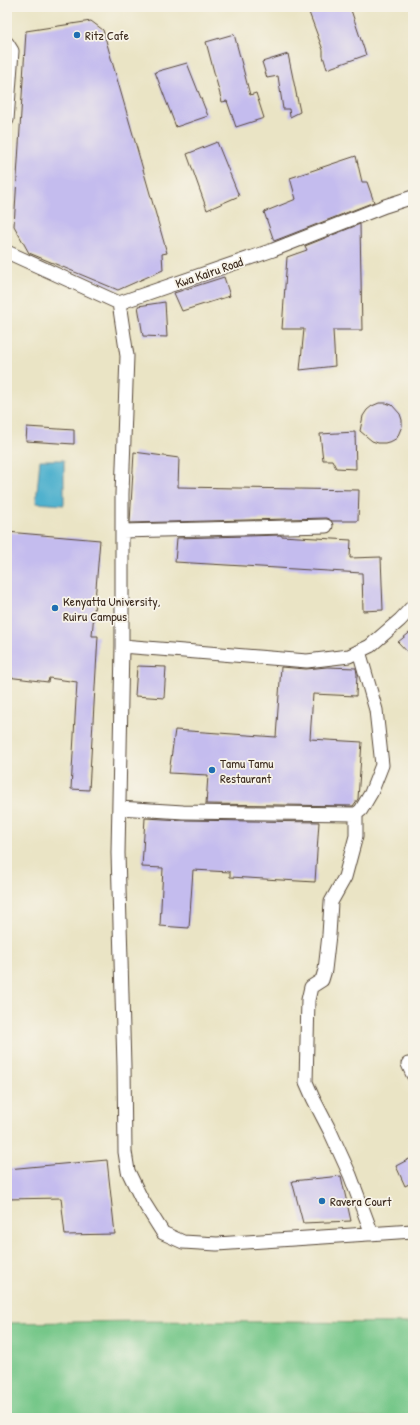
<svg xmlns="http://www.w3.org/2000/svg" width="420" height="1425" viewBox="0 0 420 1425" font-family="'Patrick Hand',sans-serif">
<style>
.green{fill:#76c789;stroke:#587854}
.water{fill:#4eb0cd;stroke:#446d76}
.building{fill:#c4bcee}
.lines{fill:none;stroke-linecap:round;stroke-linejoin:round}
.minor-casing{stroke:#554637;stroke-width:15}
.minor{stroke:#fff;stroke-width:13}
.poi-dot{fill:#1f6fb2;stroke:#f7f3e8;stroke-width:1.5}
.labels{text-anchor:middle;stroke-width:3.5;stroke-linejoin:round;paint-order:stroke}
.poi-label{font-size:13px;fill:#3b2a1e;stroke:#f7f3e8;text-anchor:start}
.street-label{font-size:13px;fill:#3b2a1e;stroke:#f7f3e8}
</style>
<rect width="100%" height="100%" fill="#f7f3e8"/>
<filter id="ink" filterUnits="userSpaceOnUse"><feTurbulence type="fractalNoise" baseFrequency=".025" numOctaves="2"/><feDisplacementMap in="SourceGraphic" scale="8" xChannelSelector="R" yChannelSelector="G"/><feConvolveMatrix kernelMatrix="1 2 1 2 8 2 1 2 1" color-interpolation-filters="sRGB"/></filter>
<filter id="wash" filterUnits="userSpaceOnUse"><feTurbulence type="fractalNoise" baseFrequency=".012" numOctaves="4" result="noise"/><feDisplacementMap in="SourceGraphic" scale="16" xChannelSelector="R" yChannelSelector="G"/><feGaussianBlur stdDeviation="0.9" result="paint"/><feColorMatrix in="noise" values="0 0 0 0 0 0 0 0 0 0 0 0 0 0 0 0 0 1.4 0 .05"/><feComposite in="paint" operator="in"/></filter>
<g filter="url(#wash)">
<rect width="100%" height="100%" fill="#eae4c5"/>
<!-- green -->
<path class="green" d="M 136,1321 L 413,1323 L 413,1418 L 7,1418 L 7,1323 Z"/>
<!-- water -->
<path class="water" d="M 40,460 L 64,460 L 64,505 L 36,503 Z"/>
<g id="blocks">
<!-- building -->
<path class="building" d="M 307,7 L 350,7 L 366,55 L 327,69 L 323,56 L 323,50 Z
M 91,21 L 103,30 L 167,253 L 162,254 L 163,270 L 118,290 L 29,253 L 14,226 L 26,31 Z
M 234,34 L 250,95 L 256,93 L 264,118 L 236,127 L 227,101 L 222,102 L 206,42 Z
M 288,54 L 300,112 L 290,117 L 289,109 L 283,109 L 278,76 L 267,78 L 262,62 Z
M 187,63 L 208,116 L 176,127 L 155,72 Z
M 217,142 L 239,196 L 207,210 L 187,154 Z
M 356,156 L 362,182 L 367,182 L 374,202 L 274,241 L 264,212 L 296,199 L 290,178 Z
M 360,224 L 362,330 L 333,330 L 335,366 L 300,370 L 304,329 L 282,329 L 287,257 L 307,250 L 305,246 Z
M 224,277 L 230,296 L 182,311 L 174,293 Z
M 165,302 L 167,337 L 143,336 L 138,306 Z
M 379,403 L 386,403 L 392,405 L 400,414 L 402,420 L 402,426 L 397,438 L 392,441 L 385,443 L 378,443 L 372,441 L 360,431 L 363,416 L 367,410 L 372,406 Z
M 27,427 L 74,430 L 74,444 L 26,441 Z
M 355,432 L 356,469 L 336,468 L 332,460 L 323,460 L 320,434 Z
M 134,452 L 179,458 L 178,487 L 359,490 L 358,521 L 332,521 L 326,518 L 130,523 Z
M 7,532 L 100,540 L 92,636 L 98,636 L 89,790 L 71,789 L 77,682 L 49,678 L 48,682 L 7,677 Z
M 281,535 L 281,536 L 351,540 L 350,558 L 381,557 L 383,610 L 363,611 L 362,573 L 175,562 L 177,538 Z
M 413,630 L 413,658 L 398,642 Z
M 137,666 L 166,667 L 164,698 L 135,696 Z
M 281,667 L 306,669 L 327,667 L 356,668 L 357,674 L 356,696 L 313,694 L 310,739 L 362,742 L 358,799 L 353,806 L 206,804 L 208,775 L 169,773 L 175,730 L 276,737 Z
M 145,818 L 183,820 L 319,822 L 315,882 L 230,877 L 230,872 L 193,870 L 189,928 L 160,926 L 163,868 L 142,867 Z
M 413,1157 L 413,1182 L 405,1186 L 396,1166 Z
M 107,1160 L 115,1234 L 65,1235 L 61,1198 L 7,1199 L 7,1169 Z
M 341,1176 L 351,1221 L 303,1223 L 292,1181 Z"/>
</g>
</g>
<g filter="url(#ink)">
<use href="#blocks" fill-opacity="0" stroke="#554637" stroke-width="1"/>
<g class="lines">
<!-- minor casing -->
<g class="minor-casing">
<path id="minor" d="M 7,43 L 12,51 L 7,120
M 7,252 L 119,303 L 273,250 L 385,206 L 413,197
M 119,303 L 127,356 L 122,494 L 122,646 L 118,853 L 124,1066 L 125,1152 L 128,1171 L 141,1198 L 163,1233 L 183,1242 L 217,1244 L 413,1231
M 122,531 L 326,526
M 122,646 L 307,661 L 349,656 L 370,646 L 400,620 L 413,606
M 119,808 L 183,812 L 356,814 L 361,810 L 371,793 L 382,765 L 376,710 L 359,651
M 356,814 L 356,836 L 345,877 L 331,902 L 329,935 L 325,970 L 322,980 L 311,987 L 308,1000 L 306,1082 L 313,1098 L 330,1131 L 350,1175 L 372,1234
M 408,1064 L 413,1075"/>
</g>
<!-- minor -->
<use href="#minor" class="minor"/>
</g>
</g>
<!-- markers -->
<g class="poi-dot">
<circle cx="77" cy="35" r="4"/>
<circle cx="55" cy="608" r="4"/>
<circle cx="212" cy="770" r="4"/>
<circle cx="322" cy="1201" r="4"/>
</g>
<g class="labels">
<!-- poi labels -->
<g class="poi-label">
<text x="85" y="40">Ritz Cafe</text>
<text x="63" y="606">Kenyatta University,<tspan x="63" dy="15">Ruiru Campus</tspan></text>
<text x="220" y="768">Tamu Tamu<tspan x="220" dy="15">Restaurant</tspan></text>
<text x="330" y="1206">Ravera Court</text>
</g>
<!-- street labels -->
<g class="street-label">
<text transform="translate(209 272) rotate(-19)" y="5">Kwa Kairu Road</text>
</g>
</g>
<!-- margin -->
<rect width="420" height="1425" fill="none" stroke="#f7f3e8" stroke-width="24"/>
</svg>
